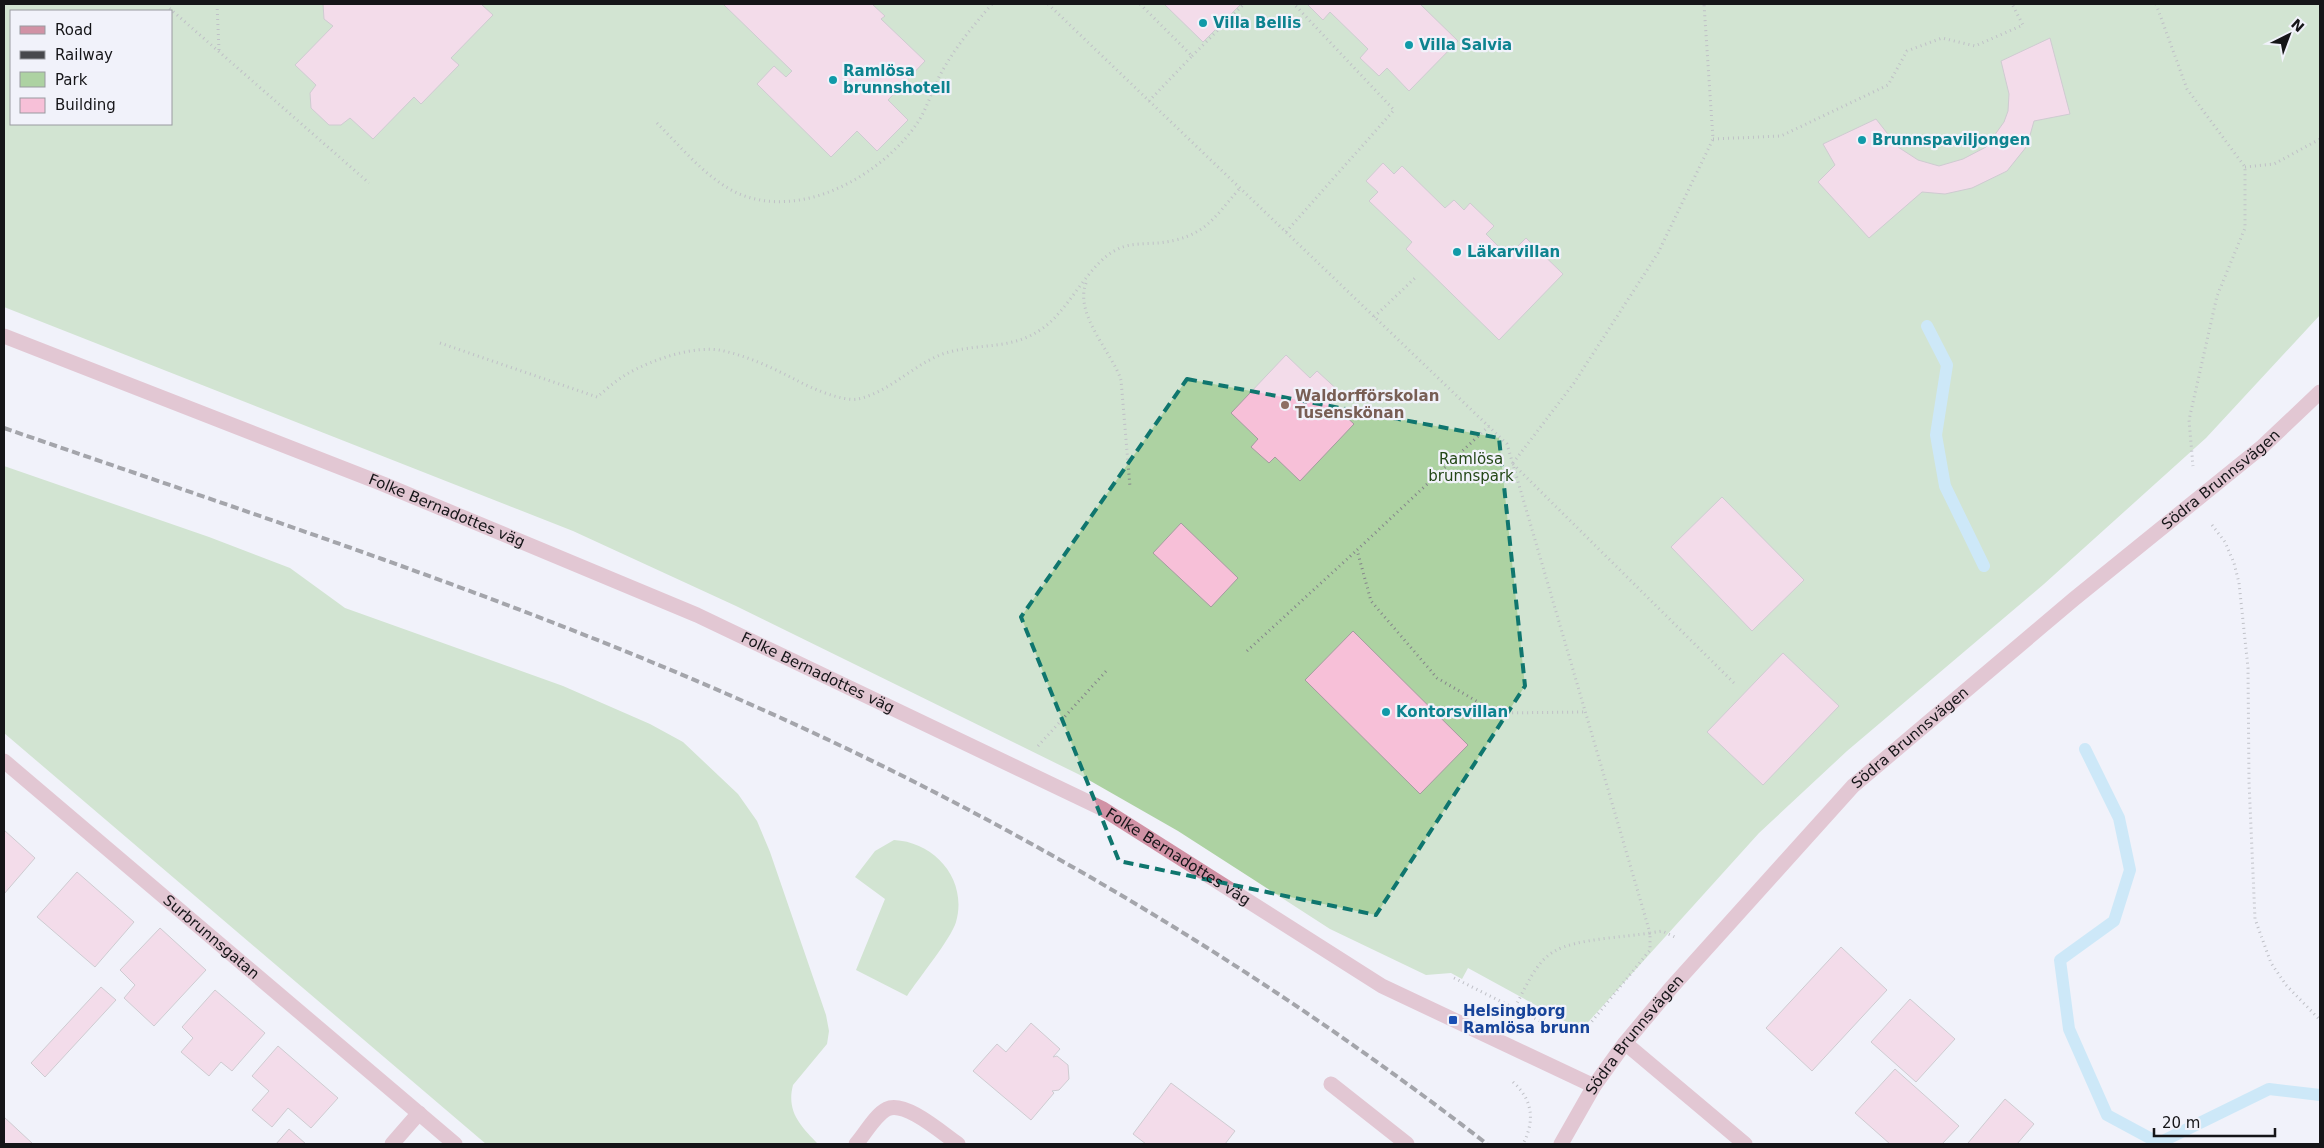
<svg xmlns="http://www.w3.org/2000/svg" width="2324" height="1148" viewBox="0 0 2324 1148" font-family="'DejaVu Sans',sans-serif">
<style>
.green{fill:#add2a2;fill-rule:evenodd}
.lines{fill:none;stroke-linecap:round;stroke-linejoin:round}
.stream{stroke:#a2dcf7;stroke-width:12}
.building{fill:#f7c0d8;stroke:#a49c9f}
.path{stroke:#84848a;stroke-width:3;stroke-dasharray:1 4;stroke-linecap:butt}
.minor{stroke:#d192a5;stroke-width:15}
.rail{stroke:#47484c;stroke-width:4;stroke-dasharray:8 4;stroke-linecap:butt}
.marked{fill:none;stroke:#0f766e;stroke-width:4;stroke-dasharray:10 6;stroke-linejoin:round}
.culture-dot{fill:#0f9aa8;stroke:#f1f2fa;stroke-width:2}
.education-dot{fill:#8d6e63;stroke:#f1f2fa;stroke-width:2}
.transit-dot{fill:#1a4fb4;stroke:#f1f2fa;stroke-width:2}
.labels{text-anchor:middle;stroke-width:4.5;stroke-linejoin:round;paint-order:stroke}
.culture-label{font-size:15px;font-weight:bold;fill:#0d838f;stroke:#f1f2fa;text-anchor:start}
.education-label{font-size:15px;font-weight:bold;fill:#785e54;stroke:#f1f2fa;text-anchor:start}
.park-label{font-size:15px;fill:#234716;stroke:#f1f2fa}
.street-label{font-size:15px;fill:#151518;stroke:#f1f2fa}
.transit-label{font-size:15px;font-weight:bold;fill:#164399;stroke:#f1f2fa;text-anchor:start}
</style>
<rect width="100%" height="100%" fill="#f1f2fa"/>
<!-- green -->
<path class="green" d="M 4,4 L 2320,4 L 2320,315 L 2206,438 L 2044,584 L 1847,751 L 1759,833 L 1581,1030 L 1468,968 L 1462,979 L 1451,973 L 1426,975 L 1330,929 L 1178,831 L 1080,775 L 736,606 L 573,531 L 4,307 ZM 11,11 L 171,11 L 171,124 L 11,124 Z
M 4,466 L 209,537 L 290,568 L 345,608 L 563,686 L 650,724 L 683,742 L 738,794 L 757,821 L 770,852 L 826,1015 L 829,1031 L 827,1044 L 793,1085 C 786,1112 801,1126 818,1144 L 486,1144 L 4,733 Z
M 894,840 C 935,842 968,880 956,922 C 951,939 918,979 907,996 L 856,970 L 885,899 L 855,877 L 875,851 Z"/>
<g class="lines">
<!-- stream -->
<path class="stream" d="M 1927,326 L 1947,365 L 1936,435 L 1945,486 L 1984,566
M 2085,749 L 2119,818 L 2130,870 L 2114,921 L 2060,960 L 2069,1029 L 2107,1115 L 2159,1143 L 2269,1089 L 2320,1095"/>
</g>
<!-- building -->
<path class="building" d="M 323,4 L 481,4 L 493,15 L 451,58 L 459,65 L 421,104 L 414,97 L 373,139 L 350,118 L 341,125 L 329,125 L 311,108 L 310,93 L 316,85 L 295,65 L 333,26 L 324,19 Z
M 723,4 L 872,4 L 885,16 L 881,19 L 925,61 L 888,100 L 908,120 L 877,151 L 857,131 L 831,157 L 757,84 L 774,66 L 786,77 L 792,71 Z
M 1164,4 L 1241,4 L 1203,42 Z
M 1307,4 L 1420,4 L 1458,41 L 1409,91 L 1387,68 L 1379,76 L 1360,58 L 1368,49 L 1330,12 L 1323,20 Z
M 2050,38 L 2070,114 L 2034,121 L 2027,146 L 2007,171 L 1972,188 L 1945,194 L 1922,192 L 1869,238 L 1818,182 L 1835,165 L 1823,144 L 1876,119 L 1898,147 L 1918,160 L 1939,166 L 1963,159 L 1986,147 L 2004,122 L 2008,111 L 2009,94 L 2001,61 Z
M 1383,163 L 1394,174 L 1402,166 L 1445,208 L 1454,200 L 1464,210 L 1470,203 L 1494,226 L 1486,234 L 1508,256 L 1526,238 L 1563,274 L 1499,340 L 1406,249 L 1412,242 L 1369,201 L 1378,192 L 1366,181 Z
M 1286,355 L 1310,378 L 1317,371 L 1341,393 L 1331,403 L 1354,424 L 1300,481 L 1275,457 L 1269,463 L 1251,447 L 1258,439 L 1231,413 Z
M 1722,497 L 1804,580 L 1752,631 L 1671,547 Z
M 1181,523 L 1238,578 L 1211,607 L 1153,553 Z
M 1353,631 L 1468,745 L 1420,794 L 1305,680 Z
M 1783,653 L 1839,706 L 1763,785 L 1707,732 Z
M 4,830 L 35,858 L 4,894 Z
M 77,872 L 134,922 L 95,967 L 37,917 Z
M 160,928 L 206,970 L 154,1026 L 124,998 L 135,985 L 120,970 Z
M 1841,947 L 1887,990 L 1812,1071 L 1766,1028 Z
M 101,987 L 116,1000 L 45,1077 L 31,1063 Z
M 215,990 L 265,1033 L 232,1071 L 221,1062 L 209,1076 L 181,1052 L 193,1038 L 182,1027 Z
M 1910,999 L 1955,1039 L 1916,1082 L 1871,1042 Z
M 1031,1023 L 1060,1049 L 1053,1057 L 1057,1056 L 1068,1065 L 1069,1079 L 1059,1090 L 1052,1091 L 1054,1093 L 1031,1120 L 973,1071 L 997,1044 L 1006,1052 Z
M 278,1046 L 338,1098 L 311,1128 L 288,1108 L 272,1127 L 252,1110 L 269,1091 L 252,1076 Z
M 1895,1069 L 1959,1126 L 1942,1144 L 1890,1144 L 1855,1113 Z
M 1171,1083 L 1235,1131 L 1225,1144 L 1146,1144 L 1133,1134 Z
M 2005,1099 L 2034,1124 L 2017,1144 L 1970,1144 L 1968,1143 Z
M 4,1117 L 33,1144 L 4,1144 Z
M 289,1129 L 306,1144 L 276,1144 Z"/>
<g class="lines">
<!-- path -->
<path class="path" d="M 168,4 L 168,7 L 369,183
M 217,4 L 219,50
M 1048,4 L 1507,444 L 1650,933 L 1662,931 L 1677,938
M 1140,4 L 1192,56 L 1149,101
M 2156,4 L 2187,89 L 2245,167 L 2245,228 L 2217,296 L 2189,420 L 2193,466
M 1192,56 L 1244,4
M 657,123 C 681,147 706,178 737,193 C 800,221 879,177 916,125 C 926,111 931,93 939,77 C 953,50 972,27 992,4
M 1713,139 L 1781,136 L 1888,85 L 1907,51 L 1942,38 L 1975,46 L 2023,25 L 2012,4
M 2245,167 L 2274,164 L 2320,139
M 1286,232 L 1394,110 L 1294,4
M 1086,283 C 1074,315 1112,352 1121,380 L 1130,487
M 1374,317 L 1416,277
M 440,343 L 597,397 C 606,390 616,380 627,374 C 651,360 696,344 724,351 C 750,357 775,369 798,381 C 811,388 843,402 858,399 C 891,392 918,360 949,352 C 982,343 1013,350 1043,328 C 1070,309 1089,262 1118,249 C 1129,243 1146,244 1159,243 C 1205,237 1212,220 1240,188
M 1489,426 L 1357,550 L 1371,601 L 1437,678 L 1497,713 L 1586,712
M 1513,463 L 1574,383 L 1658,253 L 1713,139 L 1704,4
M 1513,464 L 1734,683
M 2212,525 L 2225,542 L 2234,563 L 2239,583 L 2248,668 L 2249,782 L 2255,919 L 2271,963 L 2286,985 L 2320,1020
M 1247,651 L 1357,550
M 1038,746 L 1108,669
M 1454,978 L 1562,1032 L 1571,1033 L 1585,1030 L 1650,950 L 1650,933 C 1626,937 1575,939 1555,951 C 1536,961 1526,987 1516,1005
M 1513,1082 C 1533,1100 1535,1121 1523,1144"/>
<!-- minor -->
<g class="minor">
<path id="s1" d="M 4,336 L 383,484 L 697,615 L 1103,809 L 1382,986 L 1594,1086"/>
<path id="s2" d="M 4,761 L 455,1144"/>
<path d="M 1625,1043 L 1745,1144"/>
<path d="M 1331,1084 L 1407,1144"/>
<path d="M 392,1144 L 419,1113"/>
<path d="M 856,1144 C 865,1134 875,1115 887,1109 C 905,1100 943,1134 958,1144"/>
<path id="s3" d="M 1561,1144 L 1594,1086 L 1625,1043 L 1671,988 L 1853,786 L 2074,599 L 2263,446 L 2320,392"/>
</g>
<!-- rail -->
<path class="rail" d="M 4,428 C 258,516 515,599 761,709 C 1019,824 1264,971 1487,1144"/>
</g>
<!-- marked area -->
<path d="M0 0H2324V1148H0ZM 1187,379 L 1499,438 L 1525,686 L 1376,915 L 1119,861 L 1021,617 Z" fill="#f1f2fa" fill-opacity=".55" fill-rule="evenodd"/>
<path class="marked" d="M 1187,379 L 1499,438 L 1525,686 L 1376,915 L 1119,861 L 1021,617 Z"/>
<!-- markers -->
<g class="culture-dot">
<circle cx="1203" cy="23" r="5"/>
<circle cx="1409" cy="45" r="5"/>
<circle cx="833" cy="80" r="5"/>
<circle cx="1862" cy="140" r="5"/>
<circle cx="1457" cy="252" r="5"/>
<circle cx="1386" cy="712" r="5"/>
</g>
<circle class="education-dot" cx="1285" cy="405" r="5"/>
<rect class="transit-dot" x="1448" y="1015" width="10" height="10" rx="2.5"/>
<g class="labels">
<!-- culture labels -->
<g class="culture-label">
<text x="1213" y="28">Villa Bellis</text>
<text x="1419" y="50">Villa Salvia</text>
<text x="843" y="76">Ramlösa<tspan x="843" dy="17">brunnshotell</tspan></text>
<text x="1872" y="145">Brunnspaviljongen</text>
<text x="1467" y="257">Läkarvillan</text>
<text x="1396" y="717">Kontorsvillan</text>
</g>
<!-- education labels -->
<g class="education-label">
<text x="1295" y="401">Waldorfförskolan<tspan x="1295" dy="17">Tusenskönan</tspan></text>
</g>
<!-- park labels -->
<g class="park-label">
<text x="1471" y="464">Ramlösa<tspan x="1471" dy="17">brunnspark</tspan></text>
</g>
<!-- street labels -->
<g class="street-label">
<text dy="5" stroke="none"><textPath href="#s3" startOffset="942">Södra Brunnsvägen</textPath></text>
<text dy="5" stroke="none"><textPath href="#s1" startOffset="476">Folke Bernadottes väg</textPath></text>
<text dy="5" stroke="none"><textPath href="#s1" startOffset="881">Folke Bernadottes väg</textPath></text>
<text dy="5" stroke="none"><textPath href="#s3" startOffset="538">Södra Brunnsvägen</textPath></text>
<text dy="5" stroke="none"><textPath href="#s1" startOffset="1286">Folke Bernadottes väg</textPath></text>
<text dy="5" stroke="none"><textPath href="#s2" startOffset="272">Surbrunnsgatan</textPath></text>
<text dy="5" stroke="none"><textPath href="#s3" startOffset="132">Södra Brunnsvägen</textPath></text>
</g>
<!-- transit labels -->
<g class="transit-label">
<text x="1463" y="1016">Helsingborg<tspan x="1463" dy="17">Ramlösa brunn</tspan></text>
</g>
</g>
<!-- border -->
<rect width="2324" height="1148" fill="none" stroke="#151518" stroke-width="10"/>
<!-- legend -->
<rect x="10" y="10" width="162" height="115" fill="#f1f2fa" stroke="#999aa0"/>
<rect x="20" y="26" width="25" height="8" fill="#d192a5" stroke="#999aa0"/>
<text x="55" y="35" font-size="15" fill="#151518">Road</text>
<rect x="20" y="51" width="25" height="8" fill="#47484c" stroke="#999aa0"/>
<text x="55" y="60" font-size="15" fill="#151518">Railway</text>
<rect x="20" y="72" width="25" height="15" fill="#add2a2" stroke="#999aa0"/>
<text x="55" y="85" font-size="15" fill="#151518">Park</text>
<rect x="20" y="98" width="25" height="15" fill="#f7c0d8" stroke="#999aa0"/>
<text x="55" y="110" font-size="15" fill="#151518">Building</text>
<!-- north arrow -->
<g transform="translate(2289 35) rotate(42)" stroke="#f1f2fa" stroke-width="4" paint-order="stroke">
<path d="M0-4L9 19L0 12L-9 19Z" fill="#151518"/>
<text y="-8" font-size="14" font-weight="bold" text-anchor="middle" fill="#151518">N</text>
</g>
<!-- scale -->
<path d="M2154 1128v8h121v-8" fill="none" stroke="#151518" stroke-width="2.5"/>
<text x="2162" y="1128" font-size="15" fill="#151518" stroke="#f1f2fa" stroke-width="4" paint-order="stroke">20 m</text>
</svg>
